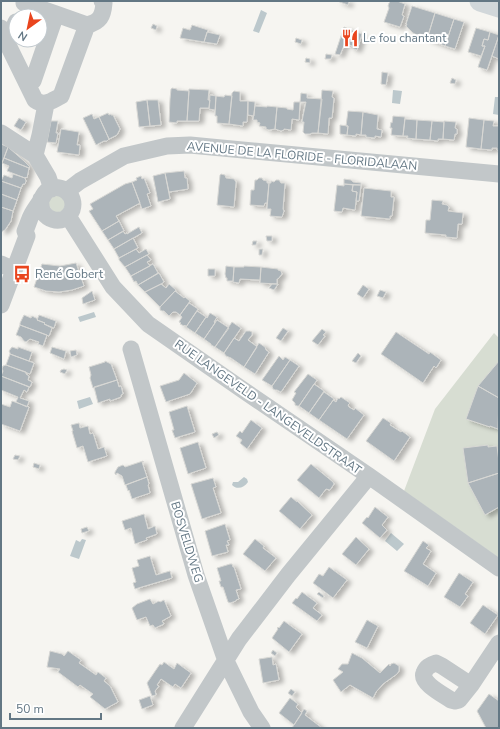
<svg xmlns="http://www.w3.org/2000/svg" width="500" height="729" viewBox="0 0 500 729" font-family="'Nunito Sans',sans-serif">
<style>
.green{fill:#d7ddd2}
.water{fill:#bcc8cc}
.building{fill:#acb4b9;stroke:#d7d7d4;filter:url(#shadow)}
.lines{fill:none;stroke-linecap:round;stroke-linejoin:round}
.minor{stroke:#c2c7c9;stroke-width:17}
.major{stroke:#d1d7da;stroke-width:21}
.labels{text-anchor:middle;stroke-width:4;stroke-linejoin:round;paint-order:stroke}
.poi-label{font-size:12px;fill:#637784;stroke:#fff;text-anchor:start}
.street-label{font-size:12px;fill:#637784;stroke:#fff}
</style>
<defs>
<filter id="shadow"><feDropShadow dx="4.5" dy="2.5" stdDeviation="2" flood-color="#0004"/></filter>
</defs>
<rect width="100%" height="100%" fill="#f6f5f1"/>
<!-- green -->
<path class="green" d="M 60,195 L 66,202 L 63,211 L 54,213 L 48,204 L 51,197 Z
M 494,333 L 499,338 L 499,558 L 404,491 L 435,409 Z"/>
<!-- water -->
<path class="water" d="M 261,10 L 267,13 L 259,33 L 253,31 Z
M 393,90 L 402,91 L 400,104 L 392,103 Z
M 495,97 L 499,97 L 499,115 L 493,114 Z
M 94,312 L 96,317 L 80,322 L 78,317 Z
M 90,397 L 93,404 L 79,409 L 77,401 Z
M 244,477 L 247,479 L 248,482 C 244,488 237,490 232,485 L 233,482 L 238,482 Z
M 391,533 L 404,544 L 397,551 L 385,541 Z
M 82,539 L 86,540 L 79,559 L 70,556 L 76,540 L 80,542 Z"/>
<!-- building -->
<path class="building" d="M 337,1 L 349,1 L 348,5 Z
M 390,1 L 397,1 L 405,4 L 402,15 L 404,16 L 400,27 L 384,22 L 389,8 L 388,6 L 389,3 L 390,2 Z
M 412,6 L 435,13 L 428,36 L 420,34 L 417,35 L 413,33 L 406,26 L 407,24 L 406,24 Z
M 435,13 L 454,19 L 445,46 L 427,39 Z
M 454,19 L 464,22 L 455,49 L 445,46 Z
M 153,24 L 157,26 L 156,30 L 151,28 Z
M 192,25 L 208,30 L 204,42 L 180,38 L 183,28 L 190,30 Z
M 344,27 L 362,34 L 357,50 L 351,48 L 352,46 L 345,43 L 340,55 L 335,54 Z
M 476,28 L 490,32 L 488,40 L 484,39 L 482,46 L 485,46 L 481,56 L 468,52 Z
M 207,32 L 220,35 L 217,44 L 204,42 Z
M 490,32 L 499,35 L 487,70 L 478,67 L 485,46 L 482,46 L 484,39 L 488,40 Z
M 499,35 L 499,59 L 492,56 Z
M 296,38 L 302,40 L 301,44 L 295,42 Z
M 326,54 L 332,55 L 331,59 L 325,59 Z
M 306,58 L 310,59 L 310,63 L 305,62 Z
M 382,72 L 388,73 L 386,85 L 381,84 Z
M 452,78 L 456,80 L 455,84 L 450,83 Z
M 172,88 L 177,89 L 177,90 L 189,91 L 187,121 L 177,121 L 177,123 L 169,122 L 170,99 L 171,89 Z
M 189,89 L 209,90 L 208,100 L 210,100 L 209,108 L 200,108 L 199,121 L 187,121 Z
M 322,90 L 333,91 L 332,97 L 334,98 L 332,118 L 329,118 L 328,134 L 318,133 Z
M 234,91 L 240,92 L 240,101 L 248,101 L 247,122 L 243,122 L 243,126 L 229,124 L 232,93 Z
M 301,93 L 307,94 L 307,98 L 322,99 L 318,133 L 312,133 L 310,134 L 305,134 L 303,132 L 304,122 L 302,122 L 303,116 L 306,102 L 300,102 Z
M 210,95 L 216,96 L 215,110 L 209,109 Z
M 225,95 L 232,96 L 229,124 L 217,123 L 217,116 L 215,116 L 216,96 L 224,97 Z
M 147,100 L 158,100 L 161,125 L 150,126 Z
M 147,100 L 150,126 L 139,127 L 136,102 Z
M 248,101 L 255,102 L 254,116 L 248,115 Z
M 294,102 L 300,102 L 299,120 L 292,119 L 291,130 L 284,129 L 284,130 L 281,131 L 275,129 L 277,107 L 287,108 L 287,109 L 293,110 Z
M 255,106 L 267,107 L 267,106 L 277,107 L 275,129 L 269,130 L 266,129 L 266,127 L 259,126 L 260,123 L 257,122 L 257,120 L 253,120 Z
M 348,111 L 363,112 L 361,135 L 356,134 L 356,136 L 347,135 L 348,126 L 346,126 Z
M 363,112 L 378,115 L 377,129 L 382,130 L 381,137 L 375,136 L 375,138 L 366,137 L 366,135 L 361,135 Z
M 108,113 L 109,115 L 111,114 L 111,115 L 113,115 L 120,129 L 117,135 L 109,139 L 99,117 Z
M 92,114 L 94,119 L 99,117 L 109,139 L 107,141 L 104,141 L 96,145 L 83,118 Z
M 393,116 L 405,117 L 403,136 L 391,135 L 392,128 L 390,128 L 391,122 L 392,123 Z
M 19,118 L 26,122 L 21,130 L 14,126 Z
M 469,118 L 484,120 L 481,149 L 466,147 Z
M 405,119 L 417,120 L 416,139 L 407,138 L 408,136 L 403,136 Z
M 417,120 L 432,121 L 430,140 L 416,139 Z
M 484,120 L 494,121 L 493,126 L 499,126 L 499,151 L 497,150 L 497,148 L 492,148 L 492,150 L 481,149 Z
M 51,121 L 58,121 L 56,133 L 58,133 L 56,143 L 47,142 Z
M 432,121 L 444,122 L 443,139 L 438,139 L 438,141 L 430,140 Z
M 444,121 L 456,122 L 455,128 L 457,129 L 457,134 L 455,134 L 454,140 L 443,139 Z
M 340,125 L 348,126 L 347,135 L 340,134 Z
M 61,129 L 79,132 L 77,145 L 80,145 L 79,155 L 57,152 Z
M 1,144 L 8,147 L 2,163 L 1,163 Z
M 8,147 L 24,161 L 30,167 L 29,168 L 4,158 Z
M 4,158 L 29,168 L 27,178 L 26,177 L 25,178 L 7,171 L 9,166 L 2,163 Z
M 184,171 L 185,178 L 187,178 L 188,189 L 169,192 L 165,173 Z
M 165,173 L 170,199 L 158,202 L 153,176 Z
M 13,174 L 25,178 L 26,181 L 25,184 L 23,184 L 21,188 L 1,181 L 4,175 L 12,178 Z
M 221,174 L 225,175 L 226,178 L 234,179 L 236,182 L 234,207 L 217,205 L 220,175 Z
M 141,176 L 142,179 L 144,178 L 150,193 L 147,194 L 151,206 L 142,209 L 132,182 L 137,180 L 136,178 Z
M 259,178 L 262,178 L 263,180 L 267,181 L 267,183 L 269,183 L 267,203 L 265,203 L 264,206 L 250,205 L 251,190 L 254,190 L 255,180 L 257,180 Z
M 344,179 L 351,180 L 353,182 L 361,183 L 361,185 L 344,184 Z
M 276,180 L 279,180 L 281,183 L 285,183 L 283,209 L 284,211 L 282,217 L 270,216 L 271,209 L 267,209 L 269,183 L 271,183 L 271,181 L 274,182 Z
M 1,181 L 21,188 L 17,200 L 1,194 Z
M 132,182 L 140,203 L 116,216 L 119,221 L 102,231 L 89,211 L 93,209 L 90,204 L 125,184 Z
M 344,184 L 353,185 L 352,191 L 357,192 L 355,210 L 343,208 L 342,212 L 334,211 L 337,185 L 344,186 Z
M 353,185 L 361,185 L 359,201 L 356,201 L 357,192 L 352,191 Z
M 364,188 L 391,191 L 391,197 L 394,197 L 392,216 L 390,216 L 390,219 L 361,216 Z
M 1,194 L 17,200 L 13,211 L 1,207 Z
M 432,200 L 443,201 L 442,204 L 447,205 L 449,207 L 448,211 L 463,213 L 462,224 L 458,224 L 457,238 L 446,237 L 446,235 L 425,233 L 426,220 L 430,220 Z
M 1,207 L 13,211 L 11,221 L 5,230 L 1,232 Z
M 119,221 L 124,231 L 108,240 L 102,231 Z
M 139,227 L 142,233 L 114,249 L 108,240 L 123,231 L 125,234 L 127,233 L 127,234 Z
M 266,236 L 272,236 L 272,241 L 267,241 Z
M 133,238 L 138,248 L 119,258 L 114,249 Z
M 253,241 L 257,241 L 256,245 L 252,245 Z
M 136,249 L 139,253 L 146,249 L 149,254 L 125,267 L 119,260 L 119,258 Z
M 259,249 L 263,249 L 262,255 L 259,255 Z
M 147,255 L 151,260 L 147,262 L 150,266 L 131,276 L 125,267 Z
M 76,263 L 84,286 L 72,290 L 59,292 L 46,291 L 34,287 L 42,264 L 60,266 Z
M 153,264 L 158,273 L 138,285 L 136,281 L 134,282 L 131,276 Z
M 226,266 L 234,267 L 233,281 L 227,281 L 227,278 L 226,278 L 225,274 Z
M 244,266 L 261,267 L 260,280 L 240,279 L 239,283 L 233,282 L 234,267 L 244,267 Z
M 261,267 L 278,269 L 278,270 L 281,271 L 282,274 L 278,279 L 277,279 L 277,284 L 260,283 Z
M 208,269 L 215,269 L 215,276 L 208,276 Z
M 159,273 L 164,282 L 161,284 L 145,292 L 138,285 Z
M 161,284 L 166,288 L 169,284 L 176,290 L 160,307 L 145,292 Z
M 272,284 L 278,284 L 274,290 L 269,288 Z
M 363,285 L 369,289 L 363,298 L 357,294 Z
M 380,290 L 386,292 L 383,298 L 377,296 Z
M 92,291 L 95,300 L 83,304 L 82,298 Z
M 175,291 L 184,298 L 185,297 L 190,301 L 180,315 L 176,312 L 173,312 L 169,316 L 164,311 L 162,311 L 160,310 L 160,307 Z
M 189,303 L 198,309 L 186,327 L 185,325 L 184,326 L 180,324 L 181,323 L 179,322 L 182,317 L 180,315 Z
M 197,311 L 206,317 L 195,333 L 186,327 Z
M 210,313 L 217,317 L 214,322 L 215,323 L 204,339 L 195,333 L 206,317 L 207,318 Z
M 24,315 L 31,318 L 32,316 L 38,319 L 37,320 L 45,323 L 44,324 L 52,328 L 49,336 L 20,325 L 20,323 Z
M 39,315 L 56,321 L 54,328 L 44,324 L 45,323 L 37,320 Z
M 217,320 L 229,328 L 215,347 L 211,345 L 211,344 L 204,339 Z
M 232,322 L 241,328 L 224,353 L 215,347 Z
M 20,325 L 47,335 L 43,346 L 38,344 L 39,342 L 30,339 L 26,342 L 24,341 L 21,337 L 16,335 Z
M 283,328 L 288,331 L 281,341 L 276,338 Z
M 322,329 L 326,332 L 323,335 L 325,336 L 318,345 L 312,341 Z
M 246,331 L 250,331 L 252,332 L 252,335 L 248,340 L 256,346 L 257,347 L 244,367 L 231,358 L 226,356 L 224,353 L 234,338 L 239,341 Z
M 396,332 L 429,354 L 430,352 L 441,360 L 436,368 L 434,366 L 423,383 L 381,354 Z
M 259,343 L 265,347 L 266,350 L 269,352 L 255,374 L 244,367 Z
M 12,347 L 18,349 L 18,347 L 32,352 L 29,361 L 10,354 L 10,353 L 9,351 Z
M 52,347 L 66,351 L 64,359 L 50,353 Z
M 76,350 L 77,355 L 71,357 L 70,351 Z
M 358,353 L 361,356 L 356,363 L 352,361 Z
M 10,354 L 34,363 L 30,374 L 6,365 Z
M 279,356 L 283,360 L 285,357 L 290,360 L 272,386 L 262,380 Z
M 290,360 L 299,366 L 281,392 L 277,390 L 275,390 L 273,389 L 272,386 Z
M 105,361 L 111,364 L 117,380 L 93,388 L 90,378 L 91,375 L 89,367 L 105,362 Z
M 499,361 L 499,398 L 478,386 Z
M 6,365 L 26,372 L 26,374 L 29,376 L 28,380 L 32,382 L 30,387 L 1,376 L 3,371 L 2,369 L 3,366 Z
M 64,369 L 67,370 L 65,374 L 60,372 L 61,370 Z
M 184,373 L 197,383 L 190,394 L 166,402 L 160,386 L 179,380 Z
M 308,374 L 317,380 L 299,406 L 297,406 L 295,405 L 295,403 L 292,400 L 296,393 L 294,392 Z
M 1,376 L 29,387 L 27,392 L 24,390 L 20,398 L 29,401 L 27,407 L 16,402 L 18,397 L 13,395 L 1,390 Z
M 117,380 L 119,387 L 121,386 L 123,394 L 121,395 L 121,397 L 110,401 L 110,399 L 98,403 L 94,387 Z
M 314,384 L 324,391 L 309,413 L 299,406 Z
M 478,386 L 499,398 L 498,429 L 490,426 L 490,427 L 466,419 Z
M 324,392 L 334,399 L 319,420 L 309,413 Z
M 341,397 L 350,403 L 348,405 L 349,407 L 354,410 L 355,408 L 364,415 L 347,439 L 319,420 L 334,399 L 333,400 L 336,402 L 338,398 L 339,399 Z
M 12,401 L 29,407 L 20,431 L 1,424 L 1,404 L 10,407 Z
M 187,406 L 195,432 L 175,438 L 172,430 L 174,430 L 169,412 Z
M 383,418 L 391,423 L 390,425 L 401,432 L 402,431 L 410,437 L 394,461 L 366,441 Z
M 251,420 L 262,428 L 247,449 L 240,443 L 242,440 L 236,436 L 240,431 L 242,433 Z
M 79,423 L 80,428 L 88,426 L 90,434 L 93,433 L 98,449 L 104,447 L 107,456 L 88,462 L 83,446 L 77,448 L 72,431 L 73,431 L 71,425 Z
M 217,432 L 219,435 L 214,438 L 212,434 Z
M 198,442 L 206,468 L 188,474 L 180,448 Z
M 488,445 L 488,447 L 497,446 L 499,462 L 499,473 L 468,483 L 463,448 Z
M 15,455 L 20,456 L 18,460 L 13,459 Z
M 143,461 L 144,462 L 142,462 L 147,477 L 125,485 L 122,476 L 117,473 L 116,475 L 115,474 L 115,472 L 118,467 L 123,465 L 125,467 Z
M 34,463 L 40,465 L 39,469 L 33,467 Z
M 311,464 L 333,482 L 334,484 L 330,490 L 326,489 L 319,498 L 297,480 Z
M 499,473 L 499,507 L 485,515 L 468,483 Z
M 147,477 L 149,484 L 148,485 L 150,493 L 132,499 L 129,490 L 128,491 L 126,485 Z
M 213,478 L 216,487 L 213,488 L 221,513 L 202,519 L 191,484 Z
M 291,497 L 297,502 L 297,501 L 312,515 L 300,529 L 279,511 Z
M 375,507 L 388,517 L 382,525 L 387,530 L 380,538 L 362,523 L 367,517 L 368,518 Z
M 144,514 L 148,529 L 155,526 L 157,534 L 146,538 L 147,540 L 135,544 L 131,528 L 125,530 L 122,521 Z
M 225,524 L 230,540 L 227,541 L 229,545 L 226,545 L 228,552 L 212,556 L 205,531 Z
M 87,527 L 89,531 L 82,533 L 81,529 Z
M 356,537 L 369,549 L 356,565 L 342,554 Z
M 255,539 L 264,546 L 263,548 L 276,558 L 265,571 L 243,554 Z
M 423,541 L 429,545 L 426,548 L 431,551 L 423,564 L 436,573 L 428,586 L 404,571 Z
M 150,556 L 156,575 L 170,571 L 172,578 L 135,589 L 133,583 L 136,582 L 132,568 L 139,566 L 137,560 Z
M 230,564 L 232,564 L 233,567 L 234,567 L 241,589 L 236,590 L 239,599 L 236,600 L 236,601 L 230,603 L 228,602 L 223,587 L 221,587 L 219,581 L 221,581 L 217,568 Z
M 329,567 L 347,580 L 333,598 L 313,583 L 319,574 L 323,576 Z
M 459,573 L 473,582 L 465,594 L 468,596 L 460,607 L 444,597 Z
M 302,592 L 317,603 L 313,608 L 322,615 L 317,621 L 292,603 L 296,598 L 297,599 Z
M 319,592 L 324,596 L 323,598 L 317,594 Z
M 150,599 L 153,604 L 159,601 L 160,602 L 164,600 L 171,616 L 162,621 L 164,624 L 155,628 L 153,625 L 150,626 L 146,617 L 137,620 L 132,608 L 137,604 Z
M 483,605 L 498,615 L 485,634 L 470,623 Z
M 367,620 L 378,626 L 367,648 L 355,642 Z
M 284,621 L 302,634 L 289,652 L 272,638 L 278,629 L 277,628 L 278,627 L 279,628 Z
M 273,650 L 277,653 L 275,656 L 271,653 Z
M 50,651 L 62,654 L 64,656 L 68,651 L 81,660 L 79,663 L 96,675 L 98,672 L 106,678 L 104,681 L 110,686 L 118,702 L 105,709 L 90,697 L 93,694 L 80,685 L 78,687 L 58,672 L 60,669 L 47,667 Z
M 352,653 L 362,658 L 380,673 L 389,664 L 390,666 L 391,664 L 394,663 L 399,666 L 399,671 L 397,674 L 383,684 L 376,692 L 373,698 L 350,685 L 341,692 L 333,680 L 343,672 L 338,669 L 342,664 L 348,664 Z
M 272,657 L 273,665 L 276,664 L 279,680 L 263,683 L 259,659 Z
M 164,662 L 174,669 L 177,663 L 191,673 L 181,688 L 175,684 L 173,687 L 161,679 L 157,685 L 159,686 L 155,691 L 156,695 L 152,696 L 147,683 L 160,664 L 162,665 Z
M 291,689 L 295,692 L 292,696 L 288,693 Z
M 489,694 L 499,701 L 499,728 L 486,728 L 477,711 Z
M 150,696 L 153,705 L 142,709 L 139,700 Z
M 290,698 L 298,704 L 296,707 L 302,713 L 294,725 L 279,713 Z
M 304,709 L 307,711 L 305,715 L 322,728 L 292,728 Z"/>
<g class="lines">
<!-- minor -->
<path class="minor" d="M 87,25 C 100,22 103,16 104,3 L 102,1
M 1,28 L 7,43 L 35,100 C 45,107 51,101 61,96 L 87,25 L 56,14 L 24,3
M 7,43 L 16,22
M 28,84 L 33,81 L 56,14
M 1,133 L 35,155 L 48,177 L 52,189
M 35,155 L 40,135 L 46,104
M 67,191 L 80,181 L 124,156 L 167,146 L 190,145 L 499,174
M 68,216 L 113,287 L 148,324 L 243,390 L 369,476 L 499,568
M 1,264 L 14,270
M 1,305 L 27,236 L 25,231 C 28,225 29,219 32,214 C 35,209 38,205 41,200 C 43,196 44,193 48,190 C 61,182 77,195 72,210 C 65,228 38,221 41,199
M 131,349 L 196,575 L 226,661 L 251,712 L 262,728
M 436,663 L 442,666 L 471,685 L 459,700 L 455,701 L 451,700 C 444,695 420,683 424,673 C 426,667 430,665 436,663 Z
M 471,685 L 499,643
M 183,728 L 239,639 L 288,575 L 369,476"/>
<!-- major -->
<path class="major" d="M 480,1 L 499,7"/>
</g>
<!-- icons -->
<defs>
<g id="restaurant-bare" transform="scale(1.38)"><path d="M-5-6h1v4h1v-4h1v4h1v-4h1v5L-1.5 .5V6h-2V.5L-5-1ZM5-6V6H3V1.5H1.5Q1.5-4 5-6Z" fill="#e9451e" stroke="#fff" stroke-width="2.5" paint-order="stroke"/></g>
<g id="bus-bare" transform="scale(1.38)"><path d="M-5-6H5V4H4V6H2V4H-2V6H-4V4H-5ZM-3.5-4V0h7V-4ZM-3.5 1.2v1.5H-2V1.2ZM2 1.2v1.5H3.5V1.2Z" fill="#e9451e" stroke="#fff" stroke-width="2.5" paint-order="stroke"/></g>
</defs>
<g fill-rule="evenodd">
<use href="#restaurant-bare" x="350" y="38"/>
<use href="#bus-bare" x="22" y="274"/>
</g>
<g class="labels">
<!-- poi labels -->
<g class="poi-label">
<text x="363" y="42">Le fou chantant</text>
<text x="35" y="278">René Gobert</text>
</g>
<!-- street labels -->
<g class="street-label">
<text transform="translate(302 156) rotate(5)" y="4">AVENUE DE LA FLORIDE - FLORIDALAAN</text>
<text transform="translate(268 407) rotate(35)" y="4">RUE LANGEVELD - LANGEVELDSTRAAT</text>
<text transform="translate(187 542) rotate(73)" y="4">BOSVELDWEG</text>
</g>
</g>
<!-- border -->
<rect width="500" height="729" fill="none" stroke="#637784" stroke-width="4"/>
<!-- north arrow -->
<g transform="translate(28 28) rotate(213)"><circle r="19" fill="#ffffff" stroke="#c1c9ce"/>
<path d="M0-3L7 15L0 10L-7 15Z" fill="#e9451e"/>
<text y="-6" font-size="11" font-weight="bold" text-anchor="middle" fill="#637784">N</text>
</g>
<!-- scale -->
<path d="M10 713v6h91v-6" fill="none" stroke="#637784" stroke-width="2"/>
<text x="16" y="713" font-size="12" fill="#637784" stroke="#ffffff" stroke-width="3" paint-order="stroke">50 m</text>
</svg>
